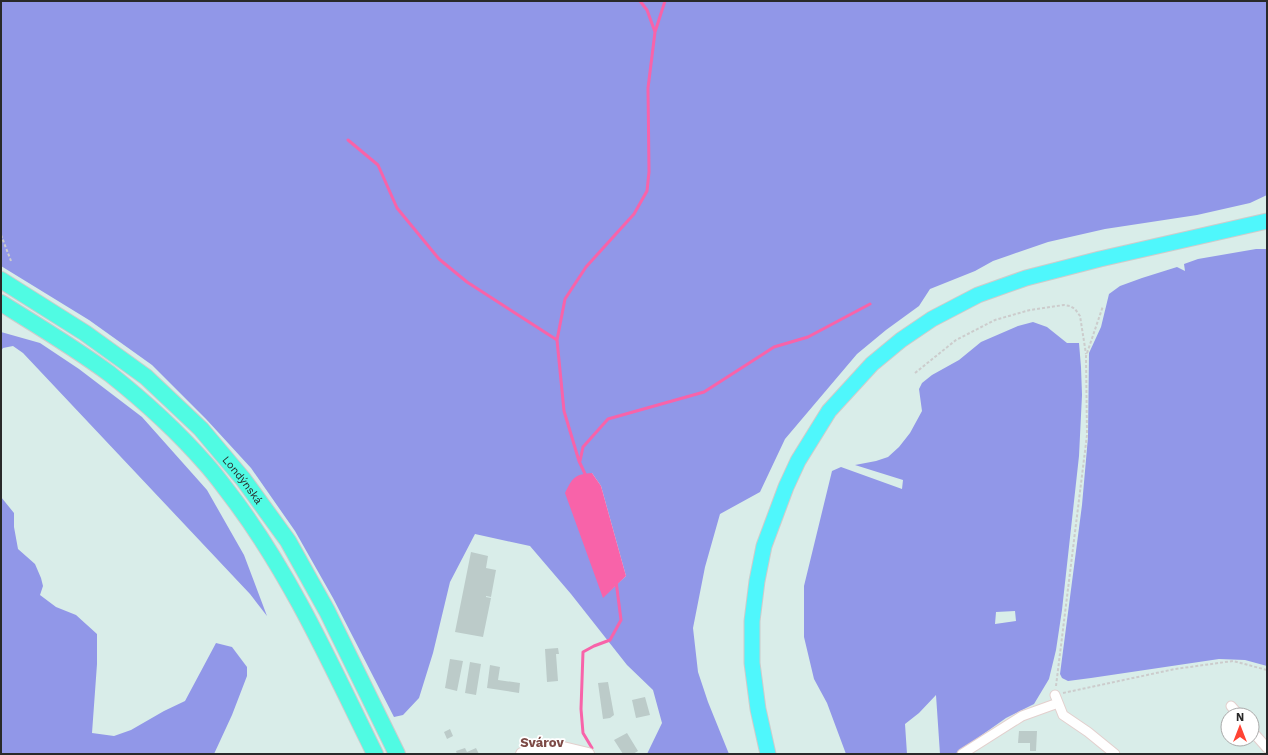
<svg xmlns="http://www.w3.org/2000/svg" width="1268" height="755" viewBox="0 0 1268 755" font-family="'Work Sans',sans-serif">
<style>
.green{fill:#9197e8;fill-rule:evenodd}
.water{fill:#f863a9}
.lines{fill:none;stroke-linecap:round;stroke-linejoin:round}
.stream{stroke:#f863a9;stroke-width:3}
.building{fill:#bccbc9}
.minor-casing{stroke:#e3d0ce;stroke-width:11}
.tertiary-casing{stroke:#e3d0ce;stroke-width:14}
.primary-casing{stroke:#ccc;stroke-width:17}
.trunk-casing{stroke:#ccc;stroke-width:18}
.path{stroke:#ccc;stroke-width:2;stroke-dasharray:3 2;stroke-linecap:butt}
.minor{stroke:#fff;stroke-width:9}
.tertiary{stroke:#fff;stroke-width:12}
.primary{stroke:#4ff7fc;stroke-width:15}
.trunk{stroke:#50fbe3;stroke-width:16}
.labels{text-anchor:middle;stroke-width:3.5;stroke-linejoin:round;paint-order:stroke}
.street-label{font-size:11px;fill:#292929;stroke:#fff}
.quarter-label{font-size:13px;font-weight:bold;fill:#7d4a46;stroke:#fff}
</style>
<rect width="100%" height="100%" fill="#d9ede9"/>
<!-- green -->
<path class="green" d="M 1,1 L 1267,1 L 1267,195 L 1250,203 L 1197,215 L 1105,229 L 1048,242 L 993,261 L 975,271 L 930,289 L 919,306 L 886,330 L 857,354 L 785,439 L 760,492 L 720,514 L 705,567 L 693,628 L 698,672 L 708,702 L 729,754 L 647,754 L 662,723 L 653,690 L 627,665 L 571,594 L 530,546 L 475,534 L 450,582 L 433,653 L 419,698 L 403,715 L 394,717 L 333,598 L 295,531 L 251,468 L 206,419 L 152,365 L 89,320 L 1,266 ZM 592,473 L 601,486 L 626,576 L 603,597 Z
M 1256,249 L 1267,249 L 1267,666 L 1245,660 L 1219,659 L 1091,678 L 1068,681 L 1062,678 L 1060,674 L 1082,505 L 1088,437 L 1089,353 L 1101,327 L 1109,294 L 1120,286 L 1142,278 L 1177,267 L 1185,271 L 1184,264 L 1198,259 Z
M 1033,322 L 1047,327 L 1067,343 L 1079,343 L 1081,367 L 1082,395 L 1079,456 L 1062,610 L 1056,650 L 1049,679 L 1034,704 L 1006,718 L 955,754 L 940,754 L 936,695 L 919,713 L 905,724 L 907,754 L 846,754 L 827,703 L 814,679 L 804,637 L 804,586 L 832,471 L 841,467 L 902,489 L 903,480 L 855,465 L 876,461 L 888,457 L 899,447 L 910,433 L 922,411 L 919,389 L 922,383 L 932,375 L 959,360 L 981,342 L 1018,326 ZM 1015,611 L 1016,621 L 995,624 L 996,612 Z
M 1,332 L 40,343 L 79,369 L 142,417 L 207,490 L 244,555 L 267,616 L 250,594 L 23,353 L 13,346 L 3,348 L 1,351 Z
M 1,497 L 14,513 L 14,527 L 18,549 L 35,564 L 41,578 L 43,586 L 40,595 L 56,607 L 76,615 L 97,634 L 97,664 L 92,733 L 114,736 L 131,730 L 164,711 L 185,701 L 216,643 L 232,647 L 247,667 L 247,676 L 232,715 L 214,754 L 1,754 Z"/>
<!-- water -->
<path class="water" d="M 592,473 L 601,486 L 626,576 L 603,598 L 565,493 C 572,478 575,474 592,473 Z"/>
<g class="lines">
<!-- stream -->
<path class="stream" d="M 655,32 L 665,1
M 348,140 L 378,165 L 397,208 L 439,259 L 467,282 L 557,340
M 580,461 L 583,447 L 608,419 L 704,392 L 774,347 L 808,337 L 870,304
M 586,476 L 579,461 L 564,411 L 557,340 L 565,299 L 586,267 L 634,214 L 647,191 L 649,172 L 648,88 L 655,32 L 647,10 L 640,1
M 592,748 L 583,733 L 581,709 L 583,652 L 594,646 L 610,640 L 621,620 L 616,581"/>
</g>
<!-- building -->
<path class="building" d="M 471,552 L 488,556 L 486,568 L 496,570 L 491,597 L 486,596 L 486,597 L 491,598 L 483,637 L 455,632 Z
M 558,648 L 559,654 L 556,654 L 558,681 L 547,682 L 545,649 Z
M 450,659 L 463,661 L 457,691 L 445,688 Z
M 470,662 L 481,664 L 476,695 L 465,693 Z
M 490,665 L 500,667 L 498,680 L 520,683 L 519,693 L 487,688 Z
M 608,682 L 614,715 L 610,718 L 603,719 L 598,683 Z
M 645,697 L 650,715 L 636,718 L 632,700 Z
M 450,729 L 453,736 L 447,739 L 444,732 Z
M 1019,731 L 1037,731 L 1036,751 L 1030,751 L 1030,743 L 1018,743 Z
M 627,733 L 638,751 L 633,754 L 623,754 L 614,740 Z
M 465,748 L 467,752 L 476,748 L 479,754 L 457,754 L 456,751 Z"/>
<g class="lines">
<!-- minor casing -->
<g class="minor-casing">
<path id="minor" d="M 1055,695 L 1063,715 L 1088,732 L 1115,754
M 1231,706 L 1239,715
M 1252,731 L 1267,748
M 962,754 L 1022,716 L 1058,703"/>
</g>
<!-- tertiary casing -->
<g class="tertiary-casing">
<path id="tertiary" d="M 522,754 L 563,748 L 588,754"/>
</g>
<!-- primary casing -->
<g class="primary-casing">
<path id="primary" d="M 768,754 L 758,709 L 752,663 L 752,621 L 757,581 L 764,546 L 786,487 L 798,461 L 829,411 L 872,364 L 901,340 L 932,319 L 978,295 L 1026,278 L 1100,259 L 1267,221"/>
</g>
<!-- trunk casing -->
<g class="trunk-casing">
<g id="trunk">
<path id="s1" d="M 1,280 L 85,333 L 146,377 L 201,429 L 243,479 L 288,541 L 327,611 L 397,754"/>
<path d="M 1,303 C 38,326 75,348 110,374 C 144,401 176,430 205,463 C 216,475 225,488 235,501 C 293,579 332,667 375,754"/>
</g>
</g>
<!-- path -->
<path class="path" d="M 1,235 L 11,261
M 915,373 L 956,340 L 995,320 L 1030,310 L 1064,305 L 1070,306 L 1075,309 L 1080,316 L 1086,354
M 1056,686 L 1087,435 L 1086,356 L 1103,306
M 1063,693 L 1175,669 L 1233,661 L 1267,670"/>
<!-- minor -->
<use href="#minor" class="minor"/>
<!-- tertiary -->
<use href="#tertiary" class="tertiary"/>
<!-- primary -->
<use href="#primary" class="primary"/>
<!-- trunk -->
<use href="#trunk" class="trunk"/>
</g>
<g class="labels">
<!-- street labels -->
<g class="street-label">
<text dy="4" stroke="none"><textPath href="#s1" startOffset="316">Londýnská</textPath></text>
</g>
<!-- quarter labels -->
<g class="quarter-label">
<text x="542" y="747">Svárov</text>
</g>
</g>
<!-- border -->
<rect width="1268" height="755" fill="none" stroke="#292929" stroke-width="4"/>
<!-- north arrow -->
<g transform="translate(1240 727)"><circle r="19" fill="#ffffff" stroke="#a9a9a9"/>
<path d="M0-3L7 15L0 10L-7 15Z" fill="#ff4334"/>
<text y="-6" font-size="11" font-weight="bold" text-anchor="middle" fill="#292929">N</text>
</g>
</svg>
